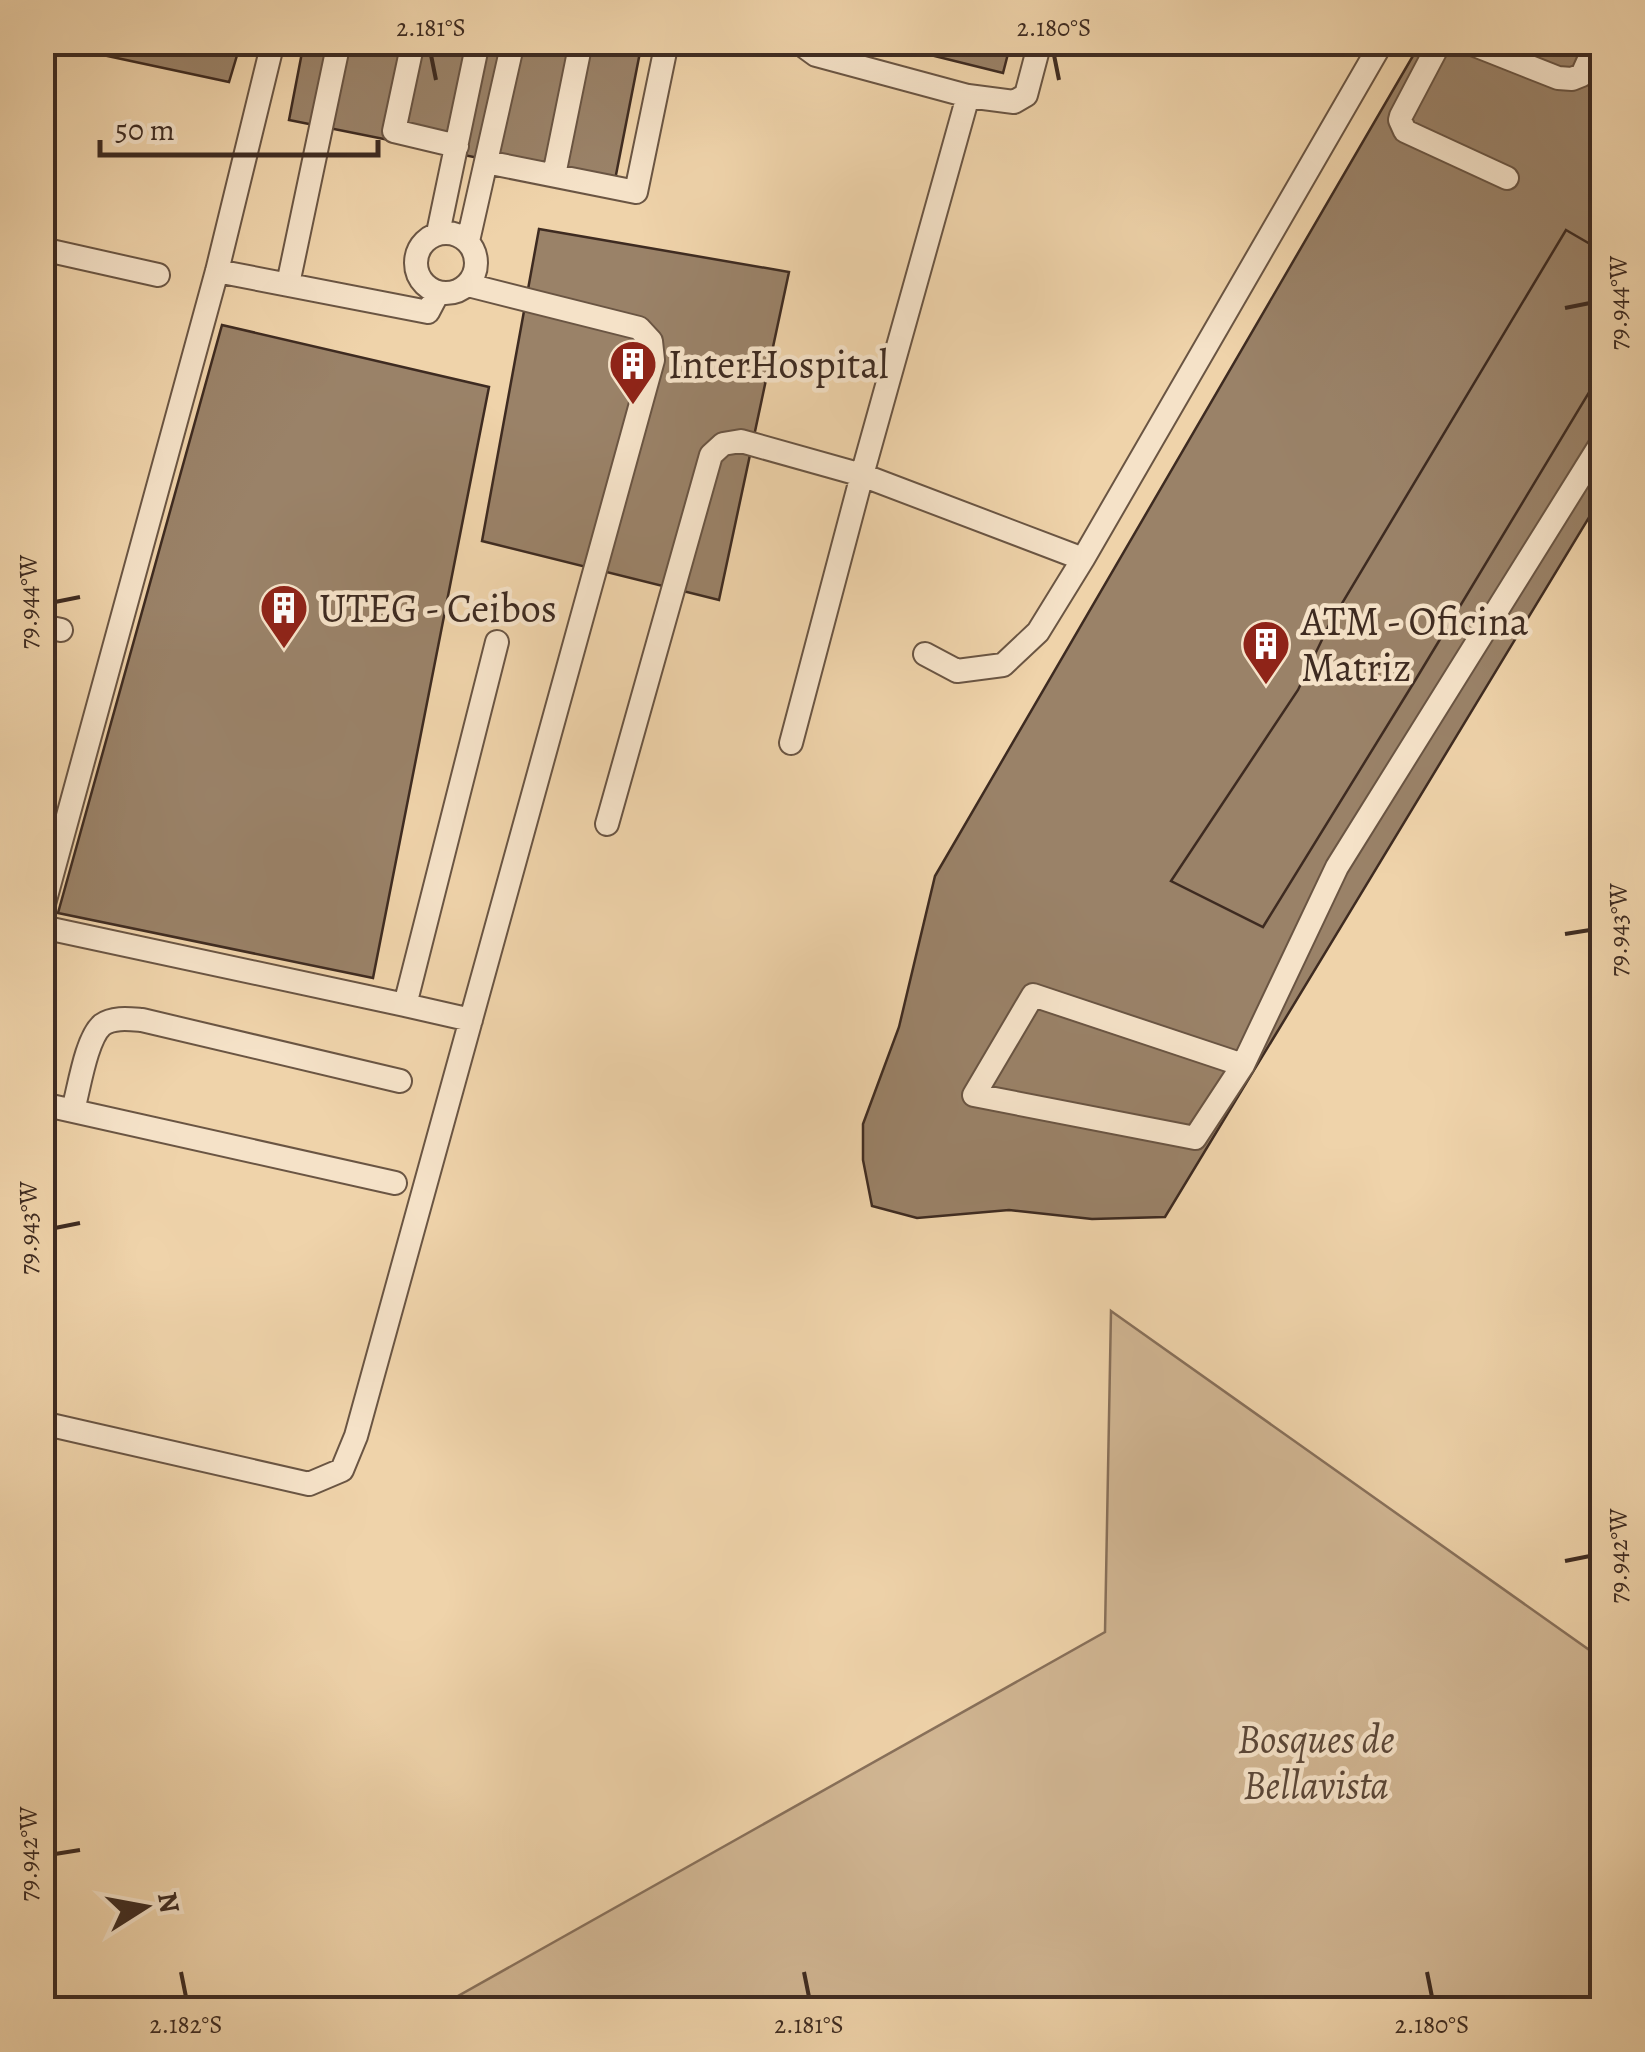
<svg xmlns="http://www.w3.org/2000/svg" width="1645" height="2052" viewBox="0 0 1645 2052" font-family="Alegreya,serif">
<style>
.green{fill:#d1b693;stroke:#88705a;stroke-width:2.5}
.building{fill:#9a8268;stroke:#3e2b21;stroke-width:2.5}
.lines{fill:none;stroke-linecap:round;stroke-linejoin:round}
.service-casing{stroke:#6a5543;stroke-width:26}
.service{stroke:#f5e2c8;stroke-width:22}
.ticks{fill:none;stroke:#3e2b21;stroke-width:4}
.labels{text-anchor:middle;stroke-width:9;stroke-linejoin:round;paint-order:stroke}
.poi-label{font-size:40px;fill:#3e2b21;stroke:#f5e2c8;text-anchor:start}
.park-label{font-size:40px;font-style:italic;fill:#5b4738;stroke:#f5e2c8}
.neatline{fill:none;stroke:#3e2b21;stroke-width:4}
.ticks-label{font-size:25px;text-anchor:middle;fill:#3e2b21}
</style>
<rect width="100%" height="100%" fill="#efd3aa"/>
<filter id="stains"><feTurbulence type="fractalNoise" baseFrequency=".002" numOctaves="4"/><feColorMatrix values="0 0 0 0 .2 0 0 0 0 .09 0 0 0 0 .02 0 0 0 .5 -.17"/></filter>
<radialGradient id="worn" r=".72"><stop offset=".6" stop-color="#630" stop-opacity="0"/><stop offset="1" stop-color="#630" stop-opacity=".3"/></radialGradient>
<!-- green -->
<path class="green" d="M 1111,1311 L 1602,1659 L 1602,2009 L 435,2009 L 1105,1632 Z"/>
<!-- building -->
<path class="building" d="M 42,42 L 241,42 L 229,82 Z
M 304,42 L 642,42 L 614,185 L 289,120 Z
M 878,42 L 1011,42 L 1003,73 Z
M 1421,42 L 1602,42 L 1602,496 L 1165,1217 L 1092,1219 L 1009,1210 L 917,1218 L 872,1206 L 863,1160 L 863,1124 L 899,1027 L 935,876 Z
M 539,229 L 789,272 L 719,600 L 482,541 Z
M 1566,230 L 1602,251 L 1602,371 L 1416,679 L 1263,927 L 1171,881 L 1298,690 L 1329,625 Z
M 222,325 L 489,387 L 373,978 L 58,913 Z"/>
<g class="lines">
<!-- service casing -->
<g class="service-casing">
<path id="service" d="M 413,42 L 394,131 L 457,146
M 804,42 L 805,47 L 816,55 L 968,96 L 1014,102 L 1026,95 L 1040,42
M 1440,42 L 1401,116 L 1400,120 L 1405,131 L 1507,178
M 1467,42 L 1558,78 L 1572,79 L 1582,75 L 1597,42
M 486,162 L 636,192 L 667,42
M 554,175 L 581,42
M416 263a30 30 0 1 1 60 0a30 30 0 1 1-60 0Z
M 438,233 L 478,42
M 468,241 L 513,42
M 42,249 L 158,275
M 217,271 L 428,312 L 438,293
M 288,284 L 339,42
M 42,626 L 61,630
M 925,654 L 957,671 L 1003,665 L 1038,632 L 1083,559 L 1382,42
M 791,743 L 862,475 L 968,96
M 607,824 L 711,455 L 723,444 L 741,441 L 862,475 L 1083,559
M 42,911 L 217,271 L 273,42
M 42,927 L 405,1005 L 497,642
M 405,1005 L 471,1020
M 1243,1065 L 1033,995 L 974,1095 L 1195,1138 L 1243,1065 L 1337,867 L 1602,442
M 42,1104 L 395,1183
M 73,1110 C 79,1089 86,1039 102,1025 C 113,1017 129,1019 142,1020 L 400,1081
M 42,1423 L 309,1484 L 342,1470 L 356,1436 L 653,360 L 651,341 L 639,328 L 468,285"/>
</g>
<!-- service -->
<use href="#service" class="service"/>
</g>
<!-- ticks -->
<path class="ticks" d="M 431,55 L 436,80M 1054,55 L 1059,80M 1565,308 L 1590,303M 55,602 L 80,597M 1565,934 L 1590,930M 55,1228 L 80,1223M 1565,1561 L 1590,1556M 55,1854 L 80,1850M 181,1972 L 186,1997M 804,1972 L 809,1997M 1427,1972 L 1432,1997"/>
<!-- icons -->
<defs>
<g id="building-pin" transform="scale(2.5)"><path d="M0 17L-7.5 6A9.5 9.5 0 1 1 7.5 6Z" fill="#8f2418" stroke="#f5e2c8"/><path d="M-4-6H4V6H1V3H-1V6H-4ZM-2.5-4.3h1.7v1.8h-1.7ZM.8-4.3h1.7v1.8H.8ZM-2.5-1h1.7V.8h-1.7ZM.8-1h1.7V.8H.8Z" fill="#fff"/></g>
</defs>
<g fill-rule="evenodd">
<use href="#building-pin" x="633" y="364"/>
<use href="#building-pin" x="284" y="608"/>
<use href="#building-pin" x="1266" y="644"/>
</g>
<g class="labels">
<!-- poi labels -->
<g class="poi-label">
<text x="668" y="378">InterHospital</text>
<text x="319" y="622">UTEG - Ceibos</text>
<text x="1301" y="635">ATM - Oficina<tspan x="1301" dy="46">Matriz</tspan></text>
</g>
<!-- park labels -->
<g class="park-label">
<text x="1316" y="1753">Bosques de<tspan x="1316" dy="46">Bellavista</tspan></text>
</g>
</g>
<!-- margin -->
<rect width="1645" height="2052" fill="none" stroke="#efd3aa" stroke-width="110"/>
<!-- north arrow -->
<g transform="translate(145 1907) rotate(79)" stroke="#f5e2c8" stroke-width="8" paint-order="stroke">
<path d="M0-8L18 38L0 25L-18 38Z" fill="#3e2b21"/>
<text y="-15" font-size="28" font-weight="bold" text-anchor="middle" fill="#3e2b21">N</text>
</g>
<!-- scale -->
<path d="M100 140v15h278v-15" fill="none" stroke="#3e2b21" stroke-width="5"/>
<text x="115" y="140" font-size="30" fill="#3e2b21" stroke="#f5e2c8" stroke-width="8" paint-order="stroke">50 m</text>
<rect x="55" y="55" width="1535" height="1942" class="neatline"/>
<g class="ticks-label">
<text x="431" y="36">2.181°S</text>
<text x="1054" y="36">2.180°S</text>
<text transform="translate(1618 303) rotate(-90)" y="9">79.944°W</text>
<text transform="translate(28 602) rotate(-90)" y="9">79.944°W</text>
<text transform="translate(1618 930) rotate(-90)" y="9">79.943°W</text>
<text transform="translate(28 1228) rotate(-90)" y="9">79.943°W</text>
<text transform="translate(1618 1556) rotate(-90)" y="9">79.942°W</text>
<text transform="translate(28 1854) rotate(-90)" y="9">79.942°W</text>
<text x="186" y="2033">2.182°S</text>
<text x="809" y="2033">2.181°S</text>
<text x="1432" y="2033">2.180°S</text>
</g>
<rect width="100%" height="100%" filter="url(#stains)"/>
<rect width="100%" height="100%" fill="url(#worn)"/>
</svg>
